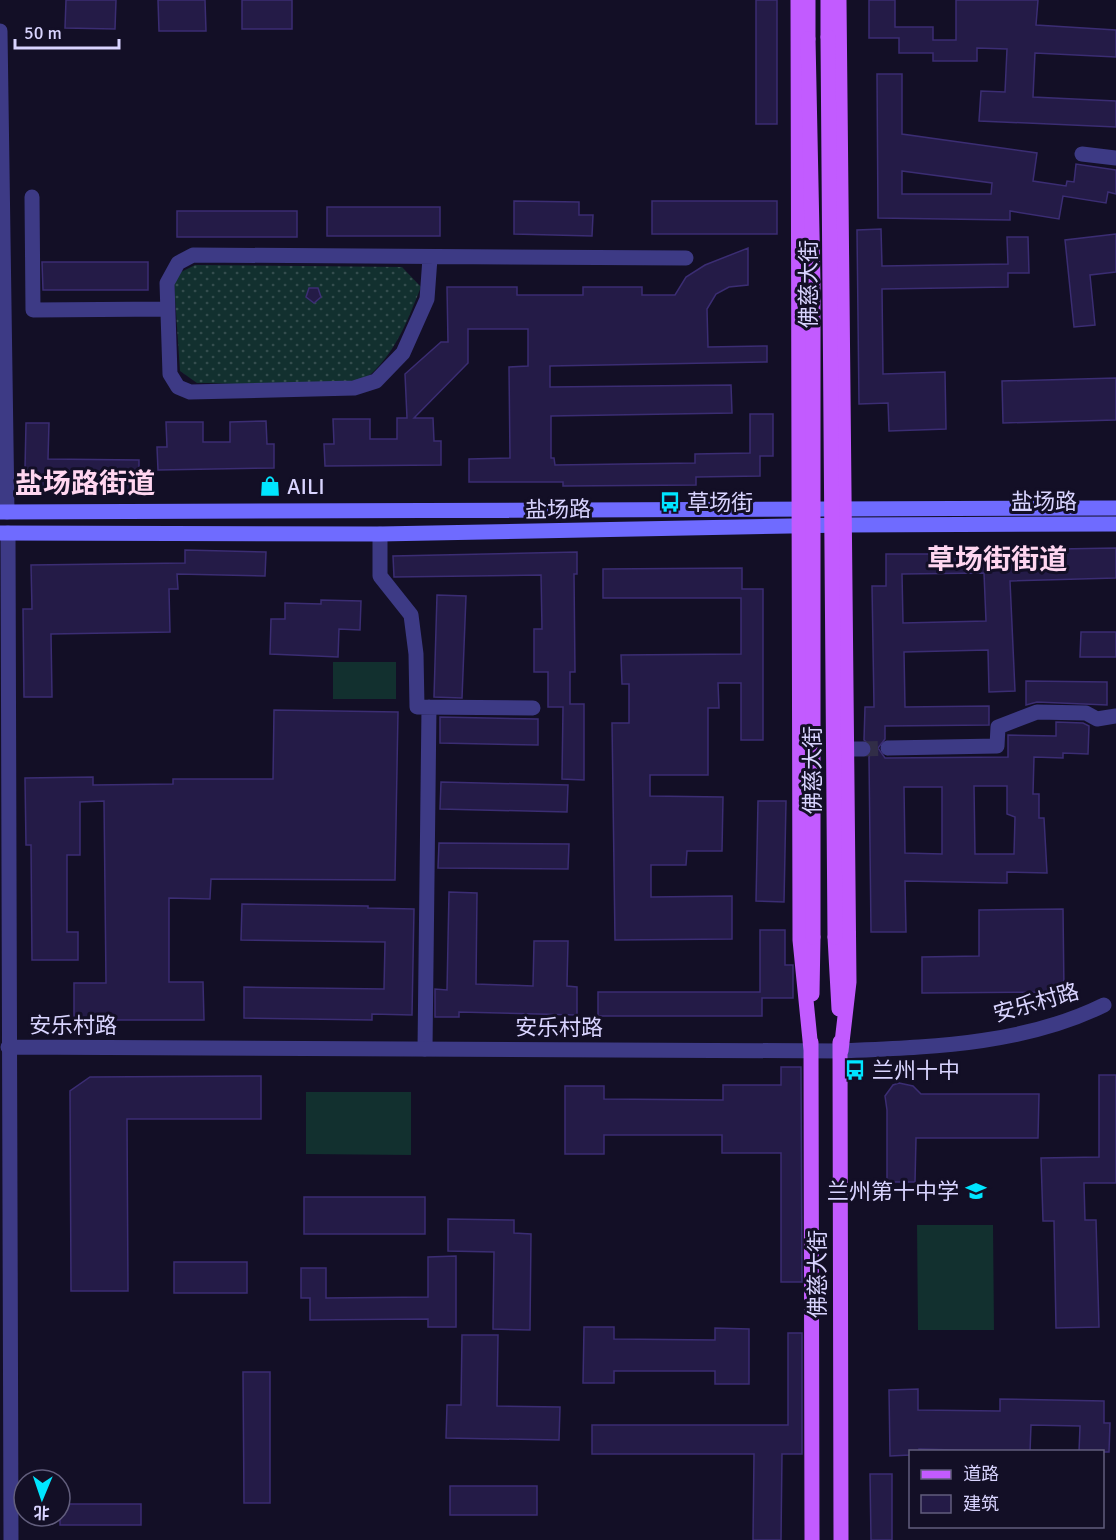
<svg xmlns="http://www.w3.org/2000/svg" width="1116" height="1540" viewBox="0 0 1116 1540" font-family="Signika,'Noto Sans SC',sans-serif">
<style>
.grass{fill:url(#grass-dots)}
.pitch{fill:#12302f}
.building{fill:#241b47;stroke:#3b2d73;stroke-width:1.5;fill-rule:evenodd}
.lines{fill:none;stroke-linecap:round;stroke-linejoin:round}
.minor-tunnel{stroke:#312d47;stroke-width:15;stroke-dasharray:15 8;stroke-linecap:butt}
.minor{stroke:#3d3a85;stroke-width:15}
.tertiary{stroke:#3d3a85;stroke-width:15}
.secondary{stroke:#6f6bff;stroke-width:15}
.primary{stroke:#c25bff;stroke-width:15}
.primary-bridge{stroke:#c25bff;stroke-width:15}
.labels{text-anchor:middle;stroke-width:6;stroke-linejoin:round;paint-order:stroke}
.street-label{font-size:22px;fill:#d9d4ff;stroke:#130f26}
.poi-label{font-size:22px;fill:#d9d4ff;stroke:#130f26;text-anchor:start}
.district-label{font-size:28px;font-weight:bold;fill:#ffd6f0;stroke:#130f26}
</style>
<defs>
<pattern id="grass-dots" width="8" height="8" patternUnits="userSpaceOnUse" patternTransform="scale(1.5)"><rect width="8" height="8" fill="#12302f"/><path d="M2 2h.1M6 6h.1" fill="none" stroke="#344d4e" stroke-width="1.8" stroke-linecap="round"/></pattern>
</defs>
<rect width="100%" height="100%" fill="#130f26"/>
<!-- grass -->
<path class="grass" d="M 195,265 L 402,267 L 421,287 C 408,319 397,350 371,374 C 351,391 228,383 197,383 L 180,371 L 174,282 L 181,272 Z"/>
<!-- pitch -->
<path class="pitch" d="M 333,662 L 396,662 L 396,699 L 333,699 Z
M 306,1092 L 411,1092 L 411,1155 L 306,1154 Z
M 917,1225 L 993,1225 L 994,1330 L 918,1330 Z"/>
<!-- building -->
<path class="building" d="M 66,0 L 116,0 L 115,29 L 65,28 Z
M 158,0 L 205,0 L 206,31 L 159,31 Z
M 242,0 L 292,0 L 292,29 L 242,29 Z
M 756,0 L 777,0 L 777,124 L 756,124 Z
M 869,0 L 895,0 L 895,27 L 933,27 L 933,40 L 956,40 L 956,0 L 1038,0 L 1036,25 L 1116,30 L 1116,57 L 1035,53 L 1033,97 L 1116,101 L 1116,127 L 979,121 L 981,91 L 1005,92 L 1007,49 L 977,48 L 977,61 L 933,61 L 933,53 L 899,53 L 899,38 L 869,38 Z
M 877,74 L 902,74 L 902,134 L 1037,153 L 1033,181 L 1066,186 L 1067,181 L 1074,182 L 1076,164 L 1116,170 L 1116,194 L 1108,192 L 1106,203 L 1063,196 L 1059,219 L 1010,211 L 1010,220 L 878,218 ZM 902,171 L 992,183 L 991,194 L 902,194 Z
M 514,201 L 579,202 L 579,215 L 593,215 L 592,236 L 514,234 Z
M 652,201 L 777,201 L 777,234 L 652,234 Z
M 327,207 L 440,207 L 440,236 L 327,236 Z
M 177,211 L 297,211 L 297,237 L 177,237 Z
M 881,229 L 882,266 L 1008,264 L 1007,237 L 1028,237 L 1029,273 L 1008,273 L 1008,287 L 882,289 L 883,374 L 945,372 L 946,429 L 889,431 L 888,403 L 859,404 L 857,230 Z
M 1116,234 L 1116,272 L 1090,275 L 1095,325 L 1074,327 L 1065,240 Z
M 748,248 L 748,285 L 729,287 L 716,294 L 707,309 L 708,347 L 767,346 L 767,362 L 550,366 L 550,387 L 731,385 L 732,413 L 551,416 L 551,458 L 554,458 L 555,465 L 695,463 L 695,454 L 750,453 L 750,414 L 773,414 L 773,456 L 760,456 L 760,476 L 696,477 L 696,485 L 563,486 L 563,482 L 469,482 L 469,459 L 510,458 L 509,367 L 528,366 L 528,329 L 468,329 L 468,363 L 414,418 L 433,418 L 434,441 L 441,441 L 441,465 L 325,466 L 324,444 L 334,444 L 333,419 L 370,419 L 370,439 L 397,439 L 397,418 L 407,418 L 405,374 L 441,342 L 448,342 L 447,287 L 517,287 L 517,295 L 583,295 L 583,287 L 642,287 L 642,295 L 675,295 L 686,277 L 705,265 Z
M 42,262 L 148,262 L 148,290 L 43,290 Z
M 309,288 L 318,288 L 321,297 L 314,303 L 306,297 Z
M 1116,378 L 1116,420 L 1003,423 L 1002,381 Z
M 266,421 L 267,444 L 274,444 L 274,468 L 158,470 L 157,447 L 167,447 L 166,422 L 203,422 L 203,442 L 230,442 L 230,422 Z
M 26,423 L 49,423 L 48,459 L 139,460 L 139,491 L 34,490 L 34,469 L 25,469 Z
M 1116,548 L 1116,578 L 1010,581 L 1015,691 L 989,692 L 988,650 L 904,652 L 905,707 L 989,706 L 989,725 L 885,726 L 885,739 L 878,748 L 885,758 L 1008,757 L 1008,735 L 1056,736 L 1056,722 L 1083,723 L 1089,726 L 1088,754 L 1063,753 L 1063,758 L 1034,757 L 1033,794 L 1039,794 L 1039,818 L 1044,818 L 1047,873 L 1007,872 L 1007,883 L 905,881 L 906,932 L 871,932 L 869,757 L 873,748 L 864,740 L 865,707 L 874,707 L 872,586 L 886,586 L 886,554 L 983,554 L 983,551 L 1009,550 ZM 984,573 L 986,621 L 903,623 L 902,574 ZM 974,786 L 1007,786 L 1007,814 L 1015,817 L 1014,854 L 975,854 ZM 904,787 L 942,787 L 942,854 L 905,853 Z
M 185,550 L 266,552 L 265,576 L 177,574 L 178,589 L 169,589 L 170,632 L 51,634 L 52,697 L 24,697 L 23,609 L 32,609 L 31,565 L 185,563 Z
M 577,552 L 577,574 L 574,574 L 575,672 L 570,672 L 570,704 L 584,704 L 584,780 L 562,779 L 563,707 L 548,707 L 548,672 L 534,672 L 534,629 L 542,629 L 541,575 L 394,577 L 393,556 Z
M 742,568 L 742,589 L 763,589 L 763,740 L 741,740 L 741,683 L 718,683 L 719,708 L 708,708 L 708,775 L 650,775 L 650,796 L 723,797 L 722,851 L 687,851 L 686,865 L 651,865 L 651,897 L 732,896 L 732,939 L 615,940 L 612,723 L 629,723 L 629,684 L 622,684 L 621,655 L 741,654 L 741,598 L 603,598 L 603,569 Z
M 437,595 L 466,596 L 462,698 L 434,697 Z
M 321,600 L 361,601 L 360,630 L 339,629 L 338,657 L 270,654 L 271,619 L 285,619 L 285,603 L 321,604 Z
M 1081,632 L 1116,632 L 1116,657 L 1080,657 Z
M 1026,681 L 1107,682 L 1107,705 L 1037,702 L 1026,705 Z
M 274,710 L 398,712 L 395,880 L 211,879 L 210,899 L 169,898 L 169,982 L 203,982 L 204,1020 L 74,1020 L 74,983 L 106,983 L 104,801 L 80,802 L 80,855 L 67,855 L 67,932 L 78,932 L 78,960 L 32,960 L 31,845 L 26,845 L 25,778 L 93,777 L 93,785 L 173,784 L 173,779 L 273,779 Z
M 440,717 L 538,719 L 538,745 L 440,743 Z
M 441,782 L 568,785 L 567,812 L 440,809 Z
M 758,801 L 786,801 L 784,902 L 756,901 Z
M 439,843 L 569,844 L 568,869 L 438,868 Z
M 449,892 L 477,893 L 476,984 L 533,986 L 534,941 L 568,941 L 567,986 L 577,987 L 577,1015 L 459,1012 L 459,1017 L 435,1017 L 435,989 L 447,990 Z
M 242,904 L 368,906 L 368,908 L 414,909 L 412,1015 L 372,1014 L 372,1020 L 244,1018 L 244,987 L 384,989 L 385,942 L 241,940 Z
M 1063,909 L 1064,992 L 922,993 L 922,957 L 979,956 L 979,910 Z
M 760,930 L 785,930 L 785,965 L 793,965 L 793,998 L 762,998 L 762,1016 L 598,1016 L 598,992 L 760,992 Z
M 781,1067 L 801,1067 L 802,1282 L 781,1282 L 781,1153 L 722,1153 L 722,1135 L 604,1135 L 604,1154 L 565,1154 L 565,1086 L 604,1086 L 604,1099 L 723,1100 L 723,1085 L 781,1085 Z
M 1099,1075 L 1116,1075 L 1116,1183 L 1084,1183 L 1085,1220 L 1096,1220 L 1099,1327 L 1056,1328 L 1054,1221 L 1043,1221 L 1041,1158 L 1099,1157 Z
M 261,1076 L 261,1119 L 127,1119 L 128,1291 L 71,1291 L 70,1091 L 90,1077 Z
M 899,1083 L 913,1086 L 921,1094 L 1039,1094 L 1038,1138 L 916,1138 L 915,1182 L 887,1182 L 887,1110 L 885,1096 L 893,1085 Z
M 304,1197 L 425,1197 L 425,1234 L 304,1234 Z
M 448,1219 L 514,1220 L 514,1233 L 531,1234 L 530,1330 L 493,1329 L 494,1252 L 448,1251 Z
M 456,1256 L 456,1327 L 428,1327 L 428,1319 L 310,1320 L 310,1298 L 301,1298 L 301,1268 L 326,1268 L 326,1298 L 428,1297 L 428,1257 Z
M 174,1262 L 247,1262 L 247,1293 L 174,1293 Z
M 584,1327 L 614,1327 L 614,1339 L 715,1340 L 715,1328 L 749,1329 L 749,1384 L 715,1384 L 715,1371 L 614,1371 L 614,1383 L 583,1383 Z
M 788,1333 L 802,1333 L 802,1454 L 782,1454 L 781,1540 L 753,1540 L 754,1454 L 592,1454 L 592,1425 L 788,1425 Z
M 462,1335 L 498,1335 L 497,1406 L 560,1407 L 559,1440 L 446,1438 L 447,1405 L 461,1405 Z
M 243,1372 L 270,1372 L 270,1503 L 244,1503 Z
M 918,1389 L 918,1410 L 1000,1411 L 1000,1399 L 1104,1401 L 1104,1423 L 1110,1423 L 1109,1452 L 1079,1452 L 1080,1426 L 1031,1425 L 1030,1452 L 919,1449 L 919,1452 L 910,1452 L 910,1455 L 890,1456 L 889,1390 Z
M 870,1474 L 892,1474 L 892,1540 L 871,1540 Z
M 450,1486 L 537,1486 L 537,1515 L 450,1515 Z
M 60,1504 L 141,1504 L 141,1525 L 60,1525 Z"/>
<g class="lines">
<!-- minor-tunnel -->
<path class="minor-tunnel" d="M 863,749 L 888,748"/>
<!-- minor -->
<path class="minor" d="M 1082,154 L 1116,158
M 32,197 L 33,310 L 168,309
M 430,258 L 427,299 L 403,353 L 376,381 L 354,388 L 190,392 L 178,387 L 170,374 L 167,283 L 178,263 L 193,255 L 686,258
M 380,534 L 380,576 L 411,615 L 416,654 L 417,707 L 533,708
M 888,748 L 997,746 L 998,727 L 1037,712 L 1086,713 L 1097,719 L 1116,716
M 848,749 L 863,749
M 425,1049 L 429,707"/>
<!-- tertiary -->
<path class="tertiary" d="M 0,31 L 7,512
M 8,533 L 11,1540
M 8,1047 L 841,1051 C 929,1047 1023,1045 1104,1005"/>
<!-- secondary -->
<path class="secondary" d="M 0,512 L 1116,508
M 0,533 L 380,534 L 845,525 L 1116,524"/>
<!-- primary -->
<path class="primary" d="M 798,0 L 800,940 L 811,1050
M 828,0 L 828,37
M 839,0 L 849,982 L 841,1051
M 808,39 L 808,0
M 835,937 L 839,1009
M 812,994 L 813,937
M 811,1042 L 812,1540
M 840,1042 L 841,1540"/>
<!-- primary-bridge -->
<path class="primary-bridge" d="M 828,37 L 835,937
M 808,39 L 813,282 L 813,937"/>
</g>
<!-- icons -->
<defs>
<g id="shop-bare" transform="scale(1.62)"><path d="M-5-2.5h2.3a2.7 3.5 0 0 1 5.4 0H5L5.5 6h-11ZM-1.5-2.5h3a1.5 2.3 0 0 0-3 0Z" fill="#00e5ff" stroke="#130f26" stroke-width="2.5" paint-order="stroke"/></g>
<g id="bus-bare" transform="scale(1.62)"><path d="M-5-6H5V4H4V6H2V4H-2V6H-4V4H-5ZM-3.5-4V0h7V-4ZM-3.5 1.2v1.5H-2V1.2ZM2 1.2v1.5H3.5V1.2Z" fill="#00e5ff" stroke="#130f26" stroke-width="2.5" paint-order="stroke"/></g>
<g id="school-bare" transform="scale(1.62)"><path d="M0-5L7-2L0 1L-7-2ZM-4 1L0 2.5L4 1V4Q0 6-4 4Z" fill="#00e5ff" stroke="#130f26" stroke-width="2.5" paint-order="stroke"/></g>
</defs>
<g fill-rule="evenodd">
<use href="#shop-bare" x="270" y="486"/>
<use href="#bus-bare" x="670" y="502"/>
<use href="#bus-bare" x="855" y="1070"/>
<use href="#school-bare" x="976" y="1191"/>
</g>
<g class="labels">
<!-- street labels -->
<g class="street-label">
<text transform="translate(808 284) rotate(-90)" y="8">佛慈大街</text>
<text x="1044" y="509">盐场路</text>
<text transform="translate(558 509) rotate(-1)" y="8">盐场路</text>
<text transform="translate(812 770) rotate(-90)" y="8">佛慈大街</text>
<text transform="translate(1036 1002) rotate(-16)" y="8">安乐村路</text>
<text x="73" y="1033">安乐村路</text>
<text x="559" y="1035">安乐村路</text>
<text transform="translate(817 1274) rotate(-90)" y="8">佛慈大街</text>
</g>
<!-- poi labels -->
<g class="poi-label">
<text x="287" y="494">AILI</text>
<text x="687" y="510">草场街</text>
<text x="872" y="1078">兰州十中</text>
<text x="959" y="1199" text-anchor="end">兰州第十中学</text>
</g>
<!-- district labels -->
<g class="district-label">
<text x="85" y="493">盐场路街道</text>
<text x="997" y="569">草场街街道</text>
</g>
</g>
<!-- legend -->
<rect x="909" y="1450" width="195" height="78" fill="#130f26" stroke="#625e7d" stroke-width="1.5"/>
<rect x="921" y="1470" width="30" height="9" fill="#c25bff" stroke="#625e7d" stroke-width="1.5"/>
<text x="963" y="1480" font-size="18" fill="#d9d4ff">道路</text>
<rect x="921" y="1495" width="30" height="18" fill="#241b47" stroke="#625e7d" stroke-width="1.5"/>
<text x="963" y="1510" font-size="18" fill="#d9d4ff">建筑</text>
<!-- north arrow -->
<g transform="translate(42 1498) rotate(182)"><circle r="28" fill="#130f26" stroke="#625e7d" stroke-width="1.5"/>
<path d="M0-4.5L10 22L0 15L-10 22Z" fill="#00e5ff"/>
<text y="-9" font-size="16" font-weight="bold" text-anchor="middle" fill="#d9d4ff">北</text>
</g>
<!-- scale -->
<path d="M15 39v9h104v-9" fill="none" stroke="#d9d4ff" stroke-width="3"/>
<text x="24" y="39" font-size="18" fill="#d9d4ff" stroke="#130f26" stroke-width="4.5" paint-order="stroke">50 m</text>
</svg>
